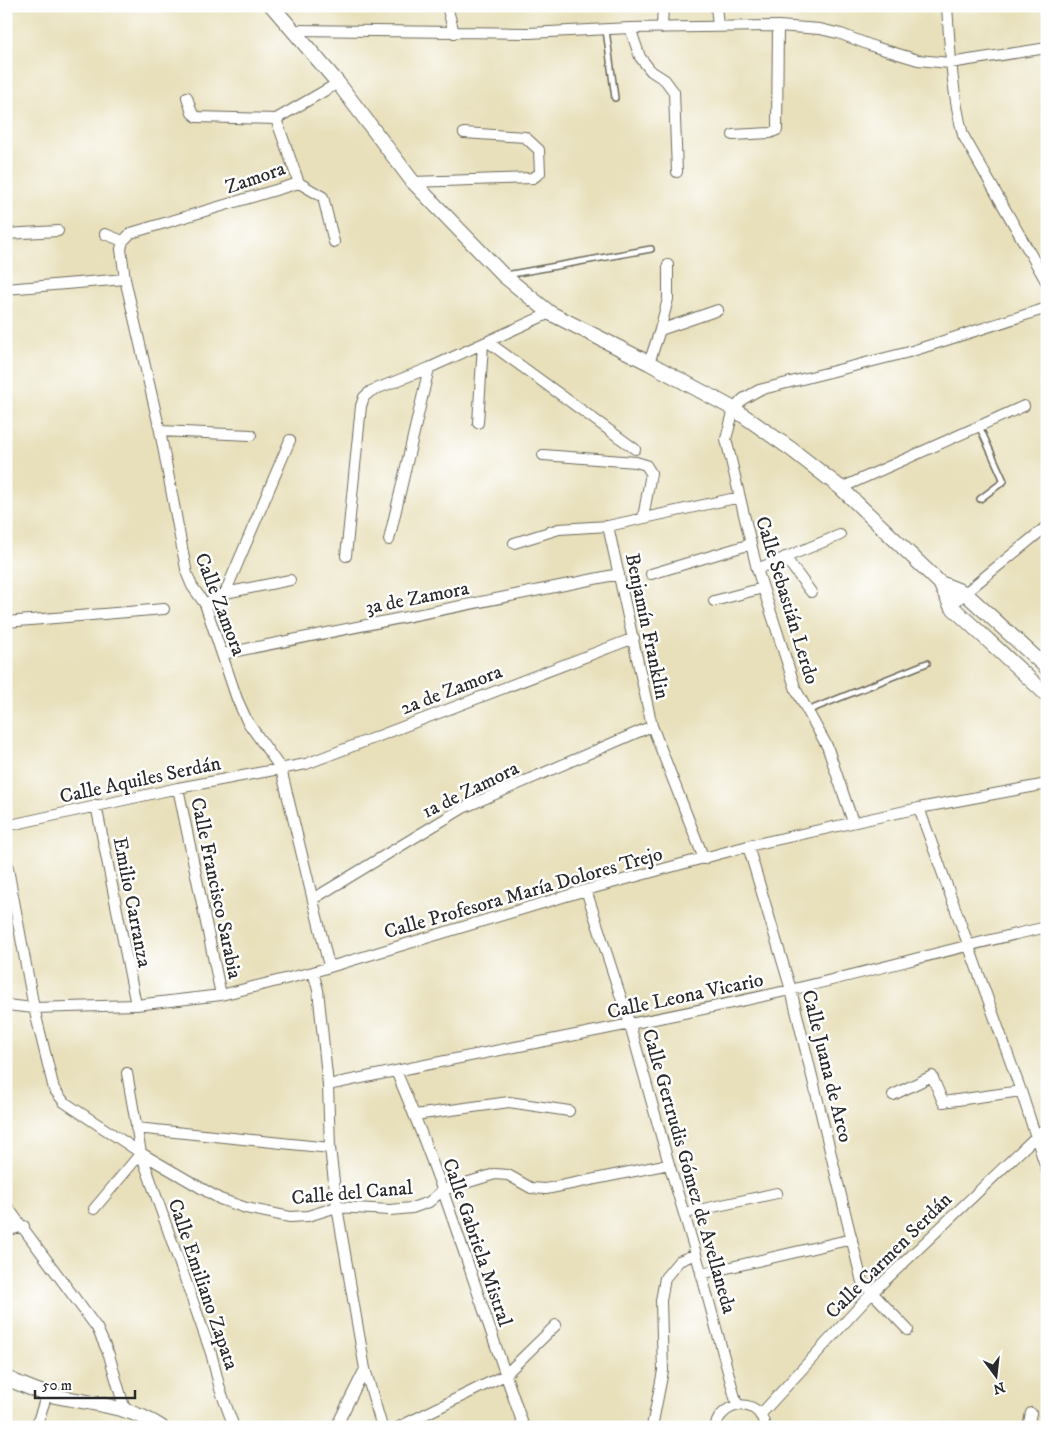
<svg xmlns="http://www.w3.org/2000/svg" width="1053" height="1433" viewBox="0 0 1053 1433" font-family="'IM FELL DW Pica',serif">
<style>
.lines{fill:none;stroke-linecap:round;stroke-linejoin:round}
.service-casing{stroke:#6d6a5d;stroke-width:8}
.minor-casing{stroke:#6d6a5d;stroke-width:12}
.tertiary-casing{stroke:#6d6a5d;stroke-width:16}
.service{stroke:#fff;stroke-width:5}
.minor{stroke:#fff;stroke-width:10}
.tertiary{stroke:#fff;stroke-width:14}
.labels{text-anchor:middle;stroke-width:5;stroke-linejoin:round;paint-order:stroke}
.street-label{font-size:20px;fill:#2b2b2b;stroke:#fff}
</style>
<rect width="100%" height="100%" fill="#fff"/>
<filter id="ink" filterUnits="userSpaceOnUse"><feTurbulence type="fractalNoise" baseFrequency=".02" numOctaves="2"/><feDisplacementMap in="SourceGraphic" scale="10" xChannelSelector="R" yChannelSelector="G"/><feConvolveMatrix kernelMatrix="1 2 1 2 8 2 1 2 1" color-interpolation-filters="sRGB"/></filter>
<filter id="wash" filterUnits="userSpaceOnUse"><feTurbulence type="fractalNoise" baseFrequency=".0096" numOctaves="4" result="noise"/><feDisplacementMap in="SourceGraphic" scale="20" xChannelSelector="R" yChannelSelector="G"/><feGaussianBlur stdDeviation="1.12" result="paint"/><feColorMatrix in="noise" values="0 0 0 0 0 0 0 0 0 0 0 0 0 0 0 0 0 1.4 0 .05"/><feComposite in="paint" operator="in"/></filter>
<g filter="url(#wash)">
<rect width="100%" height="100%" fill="#e8e0bb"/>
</g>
<g filter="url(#ink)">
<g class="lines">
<!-- service casing -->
<g class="service-casing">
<path id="service" d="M 606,30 L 615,98
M 506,275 L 651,249
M 979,426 L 1004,481 L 980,499
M 807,711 L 927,663"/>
</g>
<!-- minor casing -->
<g class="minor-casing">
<path id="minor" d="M 447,6 L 454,33
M 716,6 L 718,26
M 947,6 C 950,49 952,93 963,135 L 1047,283
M 630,28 L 640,57 L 651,71 L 665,80 L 674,92 L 677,172
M 662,28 L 663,6
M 294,30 L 529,33 L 630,28 L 778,26 L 820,29 L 841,34 L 875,47 L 918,60 L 950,63 L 1047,48
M 187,97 L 192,113 L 197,117 L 276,119
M 276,119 L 338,83
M 276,119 L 299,183
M 733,135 L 770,133 L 777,130 L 778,26
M 413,182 L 533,178 L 540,173 L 539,150 L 525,137 L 464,133
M 299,183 L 323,197 L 334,242
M 6,234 L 58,231
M 105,234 L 123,241
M 123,241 L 121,249 L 125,279 L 160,431 L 187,574 L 192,586 L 205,604 L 237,699 L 247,721 L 281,769 L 329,966
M 123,241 L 131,233 L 299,183
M 6,289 L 125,279
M 660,330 L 718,310
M 488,342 L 635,449
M 649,363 L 660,330 L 668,299 L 668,265
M 478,423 L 483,344
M 160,431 L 251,435
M 543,455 L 636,462 L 646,465 L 651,473 L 643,518
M 841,488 L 1024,406
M 608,526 L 652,726 L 704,859
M 389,540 L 429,368
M 514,543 L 559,529 L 608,526 L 740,497
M 346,556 L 361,406 L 364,397 L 371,391 L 429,368 L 550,313
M 785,557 L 811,592
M 757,569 L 840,535
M 651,574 L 751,544
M 225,593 L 290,440
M 714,601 L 763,588
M 205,604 L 225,593 L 290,580
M 951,606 L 965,593 L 1047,526
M 6,622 L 164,609
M 222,654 L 619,574
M 178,788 L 221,995
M 96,805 L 136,1005
M 919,808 L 1021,1091 L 1047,1171
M 853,822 L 827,746 L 796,690 L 757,569 L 726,439 L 734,409 L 743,399 L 759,390 L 909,352 L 1047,308
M 6,826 L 178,788 L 306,764 L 634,638
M 748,846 L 791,990 L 862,1282 L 908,1330
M 6,858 L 34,1008 L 54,1089 L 64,1102 L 141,1153 L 220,1199 L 246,1208 L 290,1217 L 308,1216 L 337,1207 L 390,1210 L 412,1208 L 429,1202 L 443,1190 L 495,1174 L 508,1175 L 531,1188 L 546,1189 L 669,1164
M 586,890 L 630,1025 L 669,1164 L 696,1254 L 737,1405
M 313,899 L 463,808 L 652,726
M 313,972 L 318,990 L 328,1085 L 330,1148 L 337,1207 L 365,1369 L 382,1427
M 6,1005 L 34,1008 L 136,1005 L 221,995 L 313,972 L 586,890 L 748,846 L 919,808 L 1047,784
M 396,1071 C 446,1187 481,1308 524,1427
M 127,1073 L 141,1153 L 211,1353 L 220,1389 L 234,1427
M 328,1085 C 482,1052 637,1025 790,990 C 876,970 961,946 1047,927
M 893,1095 L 932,1076 L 943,1102 L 1021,1091
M 415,1115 L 509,1102 L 569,1111
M 136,1128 L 330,1148
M 6,1205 L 97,1328 L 109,1355 L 125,1410
M 94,1209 L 141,1153
M 685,1213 L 777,1193
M 6,1231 L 24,1226
M 701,1274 L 852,1239
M 760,1415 L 872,1293 L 1047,1126
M 36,1427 L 47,1394
M 336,1427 L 365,1369
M 399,1427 L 505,1375 L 556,1325
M 652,1427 L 663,1371 L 661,1301 L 665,1278 L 679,1261 L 696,1254
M 715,1427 C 723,1399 760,1397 765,1427
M 1028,1427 L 1031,1413"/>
</g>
<!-- tertiary casing -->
<g class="tertiary-casing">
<path id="tertiary" d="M 272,6 L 338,83 L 413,182 L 503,275 L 550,313 L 649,363 L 734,409 L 791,449 L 841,488 L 940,583 L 951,606 L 1047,695
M 940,583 L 965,593 L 1047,668
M 6,1378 C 20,1384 35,1391 50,1395 C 87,1403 128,1405 161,1427"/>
</g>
<!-- service -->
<use href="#service" class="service"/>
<!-- minor -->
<use href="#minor" class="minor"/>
<!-- tertiary -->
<use href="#tertiary" class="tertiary"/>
</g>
</g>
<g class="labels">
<!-- street labels -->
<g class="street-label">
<text transform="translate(255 177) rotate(-19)" y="7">Zamora</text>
<text transform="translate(417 597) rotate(-11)" y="7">3a de Zamora</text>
<text transform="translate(788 600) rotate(73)" y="7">Calle Sebastián Lerdo</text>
<text transform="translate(221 604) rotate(69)" y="7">Calle Zamora</text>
<text transform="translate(648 626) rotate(78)" y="7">Benjamín Franklin</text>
<text transform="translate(451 689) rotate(-21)" y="7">2a de Zamora</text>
<text transform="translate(140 779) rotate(-12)" y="7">Calle Aquiles Serdán</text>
<text transform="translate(470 789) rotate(-26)" y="7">1a de Zamora</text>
<text transform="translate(217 888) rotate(78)" y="7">Calle Francisco Sarabia</text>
<text transform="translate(523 892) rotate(-16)" y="7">Calle Profesora María Dolores Trejo</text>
<text transform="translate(133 902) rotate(79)" y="7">Emilio Carranza</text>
<text transform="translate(685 995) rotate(-12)" y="7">Calle Leona Vicario</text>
<text transform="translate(828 1066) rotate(76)" y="7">Calle Juana de Arco</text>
<text transform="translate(690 1171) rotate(74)" y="7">Calle Gertrudis Gómez de Avellaneda</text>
<text transform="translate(352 1192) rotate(-5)" y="7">Calle del Canal</text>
<text transform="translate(478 1242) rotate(71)" y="7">Calle Gabriela Mistral</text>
<text transform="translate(888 1255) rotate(-45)" y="7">Calle Carmen Serdán</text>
<text transform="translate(204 1284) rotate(71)" y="7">Calle Emiliano Zapata</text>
</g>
</g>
<!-- margin -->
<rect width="1053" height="1433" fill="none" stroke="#fff" stroke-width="25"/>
<!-- north arrow -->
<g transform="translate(996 1376) rotate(165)" stroke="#ffffff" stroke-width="4" paint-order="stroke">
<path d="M0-4L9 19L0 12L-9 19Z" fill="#2b2b2b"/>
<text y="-8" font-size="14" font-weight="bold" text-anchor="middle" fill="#2b2b2b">N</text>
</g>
<!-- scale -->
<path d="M35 1390v8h100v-8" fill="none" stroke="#2b2b2b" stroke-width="2.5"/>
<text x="42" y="1390" font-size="15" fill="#2b2b2b" stroke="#ffffff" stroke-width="4" paint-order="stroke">50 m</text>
</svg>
